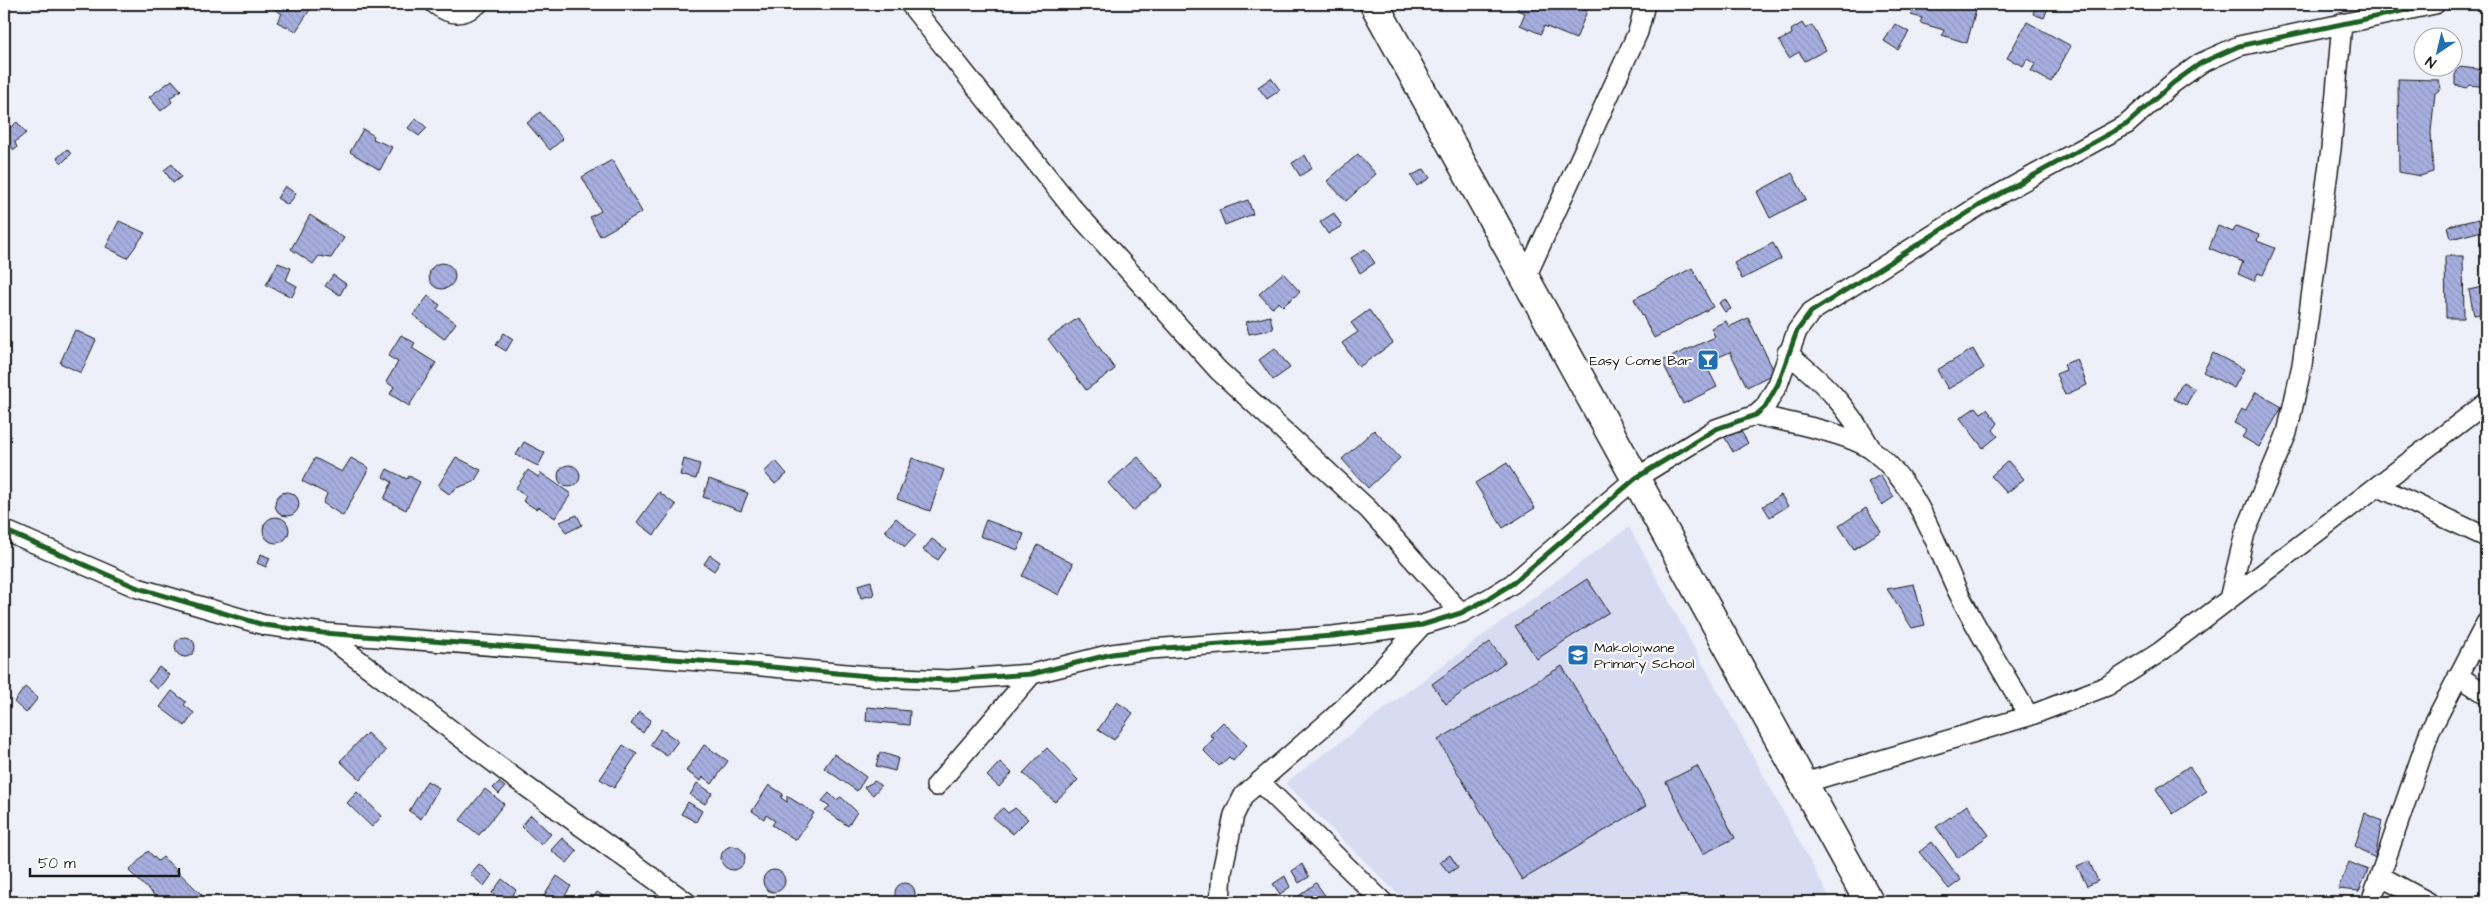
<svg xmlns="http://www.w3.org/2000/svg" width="2490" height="906" viewBox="0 0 2490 906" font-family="'Architects Daughter',sans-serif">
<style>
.built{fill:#d8dcf2}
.building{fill:url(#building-back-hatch);stroke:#1c1c1c}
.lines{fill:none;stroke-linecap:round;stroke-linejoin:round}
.minor-casing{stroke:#1c1c1c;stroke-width:22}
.primary-casing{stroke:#1c1c1c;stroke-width:31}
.minor{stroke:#fff;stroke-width:19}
.primary{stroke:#fff;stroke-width:28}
.cycleway-casing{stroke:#fff;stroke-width:8}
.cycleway{stroke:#1b5e20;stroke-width:5}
.labels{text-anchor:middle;stroke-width:4.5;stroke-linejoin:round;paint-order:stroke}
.poi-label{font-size:14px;fill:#1c1c1c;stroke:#fff;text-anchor:end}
</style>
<defs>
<pattern id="building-back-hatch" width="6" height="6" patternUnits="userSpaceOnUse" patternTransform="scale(1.25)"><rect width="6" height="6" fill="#a7afe0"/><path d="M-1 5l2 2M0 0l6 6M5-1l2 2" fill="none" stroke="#8f96c0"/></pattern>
</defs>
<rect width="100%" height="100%" fill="#edeff9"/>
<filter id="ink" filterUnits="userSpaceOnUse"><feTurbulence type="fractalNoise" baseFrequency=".02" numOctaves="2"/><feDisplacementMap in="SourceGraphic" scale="10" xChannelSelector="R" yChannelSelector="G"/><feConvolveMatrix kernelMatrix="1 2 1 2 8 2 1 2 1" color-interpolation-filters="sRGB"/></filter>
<g filter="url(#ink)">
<!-- built -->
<path class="built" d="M 1629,527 L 1832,902 L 1406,902 L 1285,783 Z"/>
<!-- building -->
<path class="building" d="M 267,4 L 311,4 L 313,5 L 296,31 L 277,22 L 282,14 Z
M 1519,4 L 1569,4 L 1587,11 L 1576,39 L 1544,26 L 1541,34 L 1520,25 L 1525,13 L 1517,10 Z
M 1914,4 L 1957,4 L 1976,9 L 1967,43 L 1942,35 L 1944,30 L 1920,23 L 1922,18 L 1911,15 Z
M 2036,4 L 2048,8 L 2044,18 L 2033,14 Z
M 2027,22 L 2071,46 L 2051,82 L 2031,71 L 2035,64 L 2027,59 L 2023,66 L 2007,58 Z
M 1802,23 L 1806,29 L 1812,25 L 1826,50 L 1805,61 L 1799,52 L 1789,58 L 1779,41 L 1792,34 L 1791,30 Z
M 1895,24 L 1909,32 L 1898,50 L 1884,41 Z
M 2459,67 L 2486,70 L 2486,87 L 2470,85 L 2467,88 L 2455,85 L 2455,75 Z
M 1271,78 L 1280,90 L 1267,99 L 1258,87 Z
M 2398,79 L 2439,80 L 2441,89 L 2435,93 L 2431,132 L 2433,172 L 2420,176 L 2399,172 Z
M 172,80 L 181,90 L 170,98 L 172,102 L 161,111 L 149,97 Z
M 540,112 L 563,139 L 550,150 L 527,123 Z
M 416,118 L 427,128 L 419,136 L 408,128 Z
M 17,122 L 26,133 L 15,142 L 17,148 L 14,150 L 4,138 L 4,134 Z
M 363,129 L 374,136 L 373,139 L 392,147 L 380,170 L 350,152 Z
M 67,149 L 71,154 L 62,163 L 57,158 Z
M 1358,154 L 1376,174 L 1346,201 L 1327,181 Z
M 1305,155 L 1312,168 L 1300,176 L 1292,163 Z
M 612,160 L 642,212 L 600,236 L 590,217 L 601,211 L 582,177 Z
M 172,164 L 181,177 L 173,183 L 164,170 Z
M 1424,169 L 1430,178 L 1417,186 L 1411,176 Z
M 1792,173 L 1806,199 L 1770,218 L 1757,192 Z
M 285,186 L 296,194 L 288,205 L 277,198 Z
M 1248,200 L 1253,214 L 1225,225 L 1219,210 Z
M 1334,213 L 1342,226 L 1328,234 L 1320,222 Z
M 310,215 L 344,238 L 331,258 L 319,256 L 313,264 L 291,249 Z
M 2479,219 L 2482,231 L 2451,239 L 2448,226 Z
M 119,221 L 145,233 L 127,258 L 106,247 Z
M 2218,226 L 2233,232 L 2236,226 L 2259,235 L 2257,241 L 2275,248 L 2263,275 L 2258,273 L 2254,281 L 2238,274 L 2243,262 L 2209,248 Z
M 1773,243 L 1781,259 L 1742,279 L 1734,263 Z
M 1365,249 L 1375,263 L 1360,273 L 1351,258 Z
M 2445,256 L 2463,256 L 2464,318 L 2446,318 Z
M429 276a13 13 0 1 1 26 0a13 13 0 1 1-26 0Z
M 278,263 L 291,268 L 286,280 L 297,286 L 292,297 L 266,285 Z
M 1692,268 L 1713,307 L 1654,338 L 1634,299 Z
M 1283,273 L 1300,292 L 1283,306 L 1279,302 L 1272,308 L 1259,294 Z
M 333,275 L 346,284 L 340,295 L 325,286 Z
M 2486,286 L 2486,313 L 2474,315 L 2469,290 Z
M 428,296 L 440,305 L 437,309 L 456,323 L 444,339 L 413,315 Z
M 1725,299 L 1731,309 L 1725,312 L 1719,303 Z
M 1369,310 L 1393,343 L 1359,367 L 1342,343 L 1358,332 L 1351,323 Z
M 1270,316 L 1273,329 L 1249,334 L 1246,322 Z
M 1078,318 L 1115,369 L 1086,390 L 1048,339 Z
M 1748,318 L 1775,373 L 1747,387 L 1730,352 L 1705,363 L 1717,387 L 1683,404 L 1662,361 L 1715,337 L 1711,328 L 1726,321 L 1729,327 Z
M 75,330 L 96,340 L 81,373 L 60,363 Z
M 504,333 L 513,339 L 506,351 L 496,345 Z
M 401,335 L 415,343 L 412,348 L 436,363 L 409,406 L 390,394 L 394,387 L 386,382 L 398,362 L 388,356 Z
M 1275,348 L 1290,368 L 1273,380 L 1259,360 Z
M 1973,349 L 1984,368 L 1948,389 L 1937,370 Z
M 2213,353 L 2244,369 L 2234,388 L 2203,372 Z
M 2077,359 L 2087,385 L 2065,395 L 2056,374 L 2066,370 L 2064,364 Z
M 2183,382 L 2195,389 L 2186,405 L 2174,399 Z
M 2256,392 L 2282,407 L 2259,447 L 2242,437 L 2247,430 L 2234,423 L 2242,409 L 2245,411 Z
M 1976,407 L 1981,413 L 1987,409 L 1998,423 L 1993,430 L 1998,436 L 1983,448 L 1960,418 Z
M 1739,428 L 1748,443 L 1733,452 L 1724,436 Z
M 1374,430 L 1400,458 L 1368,488 L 1342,459 Z
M 524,442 L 545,453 L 538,466 L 516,455 Z
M 456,457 L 481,470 L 474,482 L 456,488 L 449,494 L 438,486 Z
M 1138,457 L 1162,485 L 1133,511 L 1108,483 Z
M 315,458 L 342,472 L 351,458 L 369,468 L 343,516 L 323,503 L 327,494 L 302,481 Z
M 912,458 L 944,470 L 930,511 L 897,499 Z
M 684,459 L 700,464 L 696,479 L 680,475 Z
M 776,461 L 787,474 L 775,484 L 764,472 Z
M 2008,461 L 2024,479 L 2007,493 L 1991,476 Z
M 1507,463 L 1535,508 L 1503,528 L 1475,483 Z
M558 476a11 11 0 1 1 22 0a11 11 0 1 1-22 0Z
M 387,469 L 407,479 L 409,476 L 420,482 L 406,510 L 384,499 L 392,482 L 383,477 Z
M 528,470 L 538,477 L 541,473 L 571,494 L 555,518 L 539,507 L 536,509 L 523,501 L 526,496 L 515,489 Z
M 1880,475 L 1894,497 L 1882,505 L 1868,482 Z
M 709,479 L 748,493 L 741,511 L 703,497 Z
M 659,492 L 676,505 L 654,535 L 637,522 Z
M275 504a12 12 0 1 1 24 0a12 12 0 1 1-24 0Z
M 1781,495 L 1788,506 L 1770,517 L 1763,506 Z
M 1866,508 L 1881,531 L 1854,549 L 1839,526 Z
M 577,515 L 582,525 L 566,533 L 560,522 Z
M263 530a13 13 0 1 1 26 0a13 13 0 1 1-26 0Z
M 896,518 L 916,535 L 905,547 L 885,531 Z
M 986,520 L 1024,534 L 1018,550 L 980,536 Z
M 932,539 L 946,549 L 938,560 L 923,550 Z
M 1038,545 L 1073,564 L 1059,595 L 1022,576 Z
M 261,554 L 270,558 L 266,567 L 257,563 Z
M 710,555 L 720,562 L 714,571 L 704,564 Z
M 1587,579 L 1609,612 L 1537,659 L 1515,626 Z
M 871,581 L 874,595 L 861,598 L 858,585 Z
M 1914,584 L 1925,625 L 1912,628 L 1887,589 Z
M175 647a10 10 0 1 1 20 0a10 10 0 1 1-20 0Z
M 1490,642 L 1505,662 L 1446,704 L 1432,684 Z
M 1562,666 L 1646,806 L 1522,880 L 1438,740 Z
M 159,667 L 169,675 L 158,689 L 148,681 Z
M 25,687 L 38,698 L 26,713 L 14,702 Z
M 172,691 L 186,702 L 184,705 L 194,713 L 185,726 L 160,707 Z
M 1117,702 L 1133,713 L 1114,740 L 1098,730 Z
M 867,707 L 910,711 L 909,725 L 866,721 Z
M 639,712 L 651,720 L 643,733 L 631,724 Z
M 1223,722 L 1247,745 L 1233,761 L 1229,757 L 1219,766 L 1203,750 L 1214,738 L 1210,735 Z
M 661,729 L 678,741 L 667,756 L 650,745 Z
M 367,733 L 386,751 L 360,780 L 340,761 Z
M 623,745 L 637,754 L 614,788 L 600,779 Z
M 704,745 L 728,761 L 712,784 L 703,777 L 701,781 L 686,771 Z
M 1047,748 L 1078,780 L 1055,802 L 1023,773 Z
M 880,752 L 898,758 L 895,771 L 876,766 Z
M 834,754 L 866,777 L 857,791 L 824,768 Z
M 1000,762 L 1012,773 L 999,787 L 987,776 Z
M 1697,766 L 1735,838 L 1703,854 L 1666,782 Z
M 2189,766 L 2207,791 L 2173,814 L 2156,789 Z
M 427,781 L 439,788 L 421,819 L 409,811 Z
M 875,781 L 881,786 L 873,795 L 864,787 Z
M 499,782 L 505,787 L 499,794 L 493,788 Z
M 697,783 L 712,793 L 705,804 L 690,795 Z
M 769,785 L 783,794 L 781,798 L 787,802 L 787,796 L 814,813 L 796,840 L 772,825 L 775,821 L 766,815 L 764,819 L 752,811 Z
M 485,789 L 504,804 L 479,835 L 460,820 Z
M 357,792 L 382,816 L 372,827 L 347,803 Z
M 829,793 L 836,800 L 841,797 L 857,812 L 848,826 L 825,810 L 830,806 L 822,801 Z
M 688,802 L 702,811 L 696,822 L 681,814 Z
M 1967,805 L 1989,835 L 1958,858 L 1936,827 Z
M 1003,808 L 1008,813 L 1015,808 L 1028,819 L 1013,834 L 993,817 Z
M 2365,813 L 2382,821 L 2375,858 L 2355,846 Z
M 531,815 L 551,834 L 541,845 L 521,826 Z
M 562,838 L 577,851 L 567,863 L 551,850 Z
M 1932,842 L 1961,880 L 1949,889 L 1919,852 Z
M721 858a12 12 0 1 1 24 0a12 12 0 1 1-24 0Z
M 148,851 L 158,861 L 163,857 L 203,896 L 198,902 L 152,902 L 156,897 L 129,871 Z
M 1450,855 L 1458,867 L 1449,873 L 1440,862 Z
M 2089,861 L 2098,881 L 2087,886 L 2077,866 Z
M 2349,862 L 2368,870 L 2359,891 L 2338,889 Z
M 479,864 L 492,875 L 484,886 L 470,874 Z
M 1302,864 L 1309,877 L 1299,883 L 1292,871 Z
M763 881a11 11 0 1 1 22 0a11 11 0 1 1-22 0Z
M 557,876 L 571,886 L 561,902 L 540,902 Z
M 1285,876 L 1290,887 L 1280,894 L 1273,884 Z
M 502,879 L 516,890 L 508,902 L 504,902 L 492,893 Z
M 1316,883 L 1330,902 L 1303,902 L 1299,896 Z
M895 893a10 10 0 1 1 20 0a10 10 0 1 1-20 0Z
M 597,892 L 613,902 L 591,902 Z"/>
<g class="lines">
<!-- minor casing -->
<g class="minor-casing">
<path id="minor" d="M 435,4 C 450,16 463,16 478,4
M 910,4 L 1069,204 L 1218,370 L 1368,509 L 1461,613
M 1525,279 L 1638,32 L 1645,4
M 1787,353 C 1827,385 1846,405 1872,450
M 1756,415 C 1786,422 1849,433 1872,450 C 1919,485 1936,548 1961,598 C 1982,638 2006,677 2029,716
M 2379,487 L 2486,537
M 4,530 L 138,588 L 264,625 L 323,633 L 740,664 L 879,677 L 948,680 L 1032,674 L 1112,654 L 1150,649 L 1333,636 L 1422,625 L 1461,613 L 1488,599 L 1512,584 L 1636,478 L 1716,429 L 1756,415 L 1765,407 L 1778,384 L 1797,331 L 1811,312 L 1985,202 L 2127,124 L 2173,83 L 2201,63 L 2239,46 L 2435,4
M 2229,599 L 2245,533 L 2287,433 L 2302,365 L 2331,149 L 2342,23
M 323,633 L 513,777 L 686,902
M 2458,676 L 2486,694
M 1260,782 L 1383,902
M 1804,783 L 2029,716 L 2107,686 L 2160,652 L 2486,403
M 936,786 L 1032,674
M 2380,876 L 2428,902
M 1220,902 L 1222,872 L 1234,815 L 1244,795 L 1333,718 L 1368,684 L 1422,625
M 2371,902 L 2430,731 L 2486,623"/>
</g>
<!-- primary casing -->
<g class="primary-casing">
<path id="primary" d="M 1374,4 L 1869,902"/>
</g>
<!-- minor -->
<use href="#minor" class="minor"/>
<!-- primary -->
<use href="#primary" class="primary"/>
<!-- cycleway casing -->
<g class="cycleway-casing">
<path id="cycleway" d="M 4,530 L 138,588 L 264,625 L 323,633 L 740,664 L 879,677 L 948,680 L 1032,674 L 1112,654 L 1150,649 L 1333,636 L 1422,625 L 1461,613 L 1488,599 L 1512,584 L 1636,478 L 1716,429 L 1756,415 L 1765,407 L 1778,384 L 1797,331 L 1811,312 L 1985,202 L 2127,124 L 2173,83 L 2201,63 L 2239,46 L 2435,4"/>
</g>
<!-- cycleway -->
<use href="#cycleway" class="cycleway"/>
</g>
</g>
<!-- icons -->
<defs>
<g id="bar-square" transform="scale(1.125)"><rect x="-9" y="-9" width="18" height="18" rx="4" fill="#1f6fb2" stroke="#fff"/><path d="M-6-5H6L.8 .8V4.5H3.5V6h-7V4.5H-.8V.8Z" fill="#fff"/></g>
<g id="school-square" transform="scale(1.125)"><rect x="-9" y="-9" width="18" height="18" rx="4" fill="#1f6fb2" stroke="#fff"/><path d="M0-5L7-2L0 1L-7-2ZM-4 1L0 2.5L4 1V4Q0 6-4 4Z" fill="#fff"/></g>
</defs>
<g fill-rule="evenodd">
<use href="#bar-square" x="1708" y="360"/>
<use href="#school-square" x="1578" y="655"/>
</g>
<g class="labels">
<!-- poi labels -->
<g class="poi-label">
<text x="1692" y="365">Easy Come Bar</text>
<text x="1594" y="652" text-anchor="start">Makolojwane<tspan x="1594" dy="16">Primary School</tspan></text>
</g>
</g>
<!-- margin -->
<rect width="2490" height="906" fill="none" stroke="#fff" stroke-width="20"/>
<rect x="10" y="10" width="2470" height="886" fill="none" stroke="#1c1c1c" stroke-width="2" filter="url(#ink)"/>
<!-- north arrow -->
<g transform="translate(2438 52) rotate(215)"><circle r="24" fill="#ffffff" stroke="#a4a4a4"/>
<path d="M0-4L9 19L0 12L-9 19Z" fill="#1f6fb2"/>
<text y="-8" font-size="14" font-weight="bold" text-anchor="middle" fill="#1c1c1c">N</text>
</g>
<!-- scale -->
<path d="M30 868v8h149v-8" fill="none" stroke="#1c1c1c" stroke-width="2.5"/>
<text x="38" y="868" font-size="15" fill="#1c1c1c" stroke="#ffffff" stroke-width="4" paint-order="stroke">50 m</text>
</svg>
